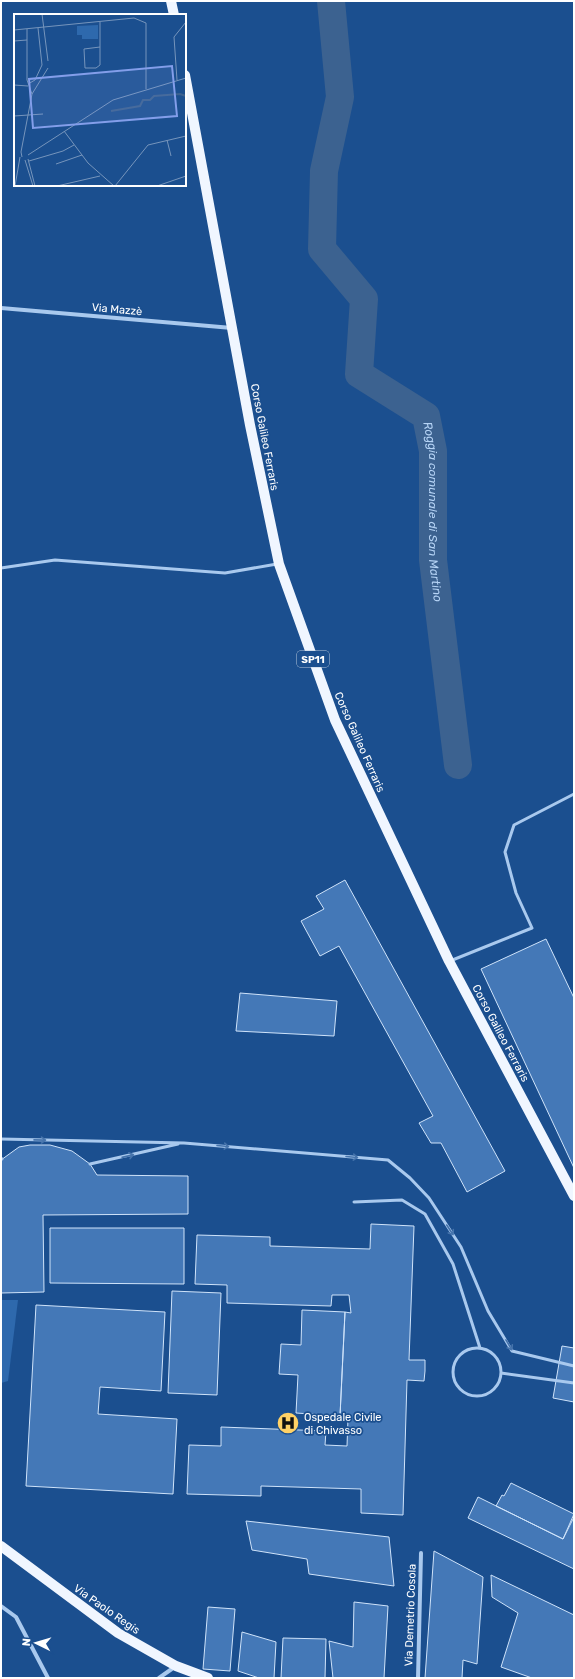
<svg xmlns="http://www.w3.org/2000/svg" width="575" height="1679" viewBox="0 0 575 1679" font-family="Rubik,sans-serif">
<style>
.green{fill:#2e69ad}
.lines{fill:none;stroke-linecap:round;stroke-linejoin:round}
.canal{stroke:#3c6290;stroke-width:28}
.building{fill:#4478b7;stroke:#cfe3fa}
.lane{stroke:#a9c9ee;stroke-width:3}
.street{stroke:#a9c9ee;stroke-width:4}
.primary{stroke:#f0f6ff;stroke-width:10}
.oneway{stroke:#4674ac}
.labels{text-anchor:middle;stroke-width:3.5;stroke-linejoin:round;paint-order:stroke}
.shield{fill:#1b4f8f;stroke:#bbcadd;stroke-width:1}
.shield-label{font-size:10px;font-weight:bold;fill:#fff}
.street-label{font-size:11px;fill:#fff;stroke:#1b4f8f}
.poi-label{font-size:11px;fill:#fff;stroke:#1b4f8f;text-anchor:start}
.water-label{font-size:12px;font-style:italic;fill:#b5d3f5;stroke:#1b4f8f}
.inset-river{fill:none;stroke:#3c6290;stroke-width:2}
.inset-road{fill:none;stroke:#7695bc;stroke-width:1}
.view{fill:#839eea;fill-opacity:0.15;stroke:#839eea;stroke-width:2}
.inset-edge{fill:none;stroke:#fff;stroke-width:2}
</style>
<rect width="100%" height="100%" fill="#1b4f8f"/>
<!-- green -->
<path class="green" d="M 1,1300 L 18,1300 L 8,1381 L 1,1383 Z"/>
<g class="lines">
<!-- canal -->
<path class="canal" id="s1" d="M 331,1 L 340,97 L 324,171 L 322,249 L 364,299 L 359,374 L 426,416 L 433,451 L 433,560 L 458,765"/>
</g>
<!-- building -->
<path class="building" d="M 345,880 L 505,1171 L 467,1192 L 441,1143 L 431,1143 L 419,1123 L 433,1116 L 339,946 L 320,956 L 301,921 L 324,909 L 316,896 Z
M 546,939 L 574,998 L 574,1168 L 481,969 Z
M 240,993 L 337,1001 L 334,1036 L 236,1031 Z
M 30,1145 L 50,1145 L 72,1151 L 90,1164 L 97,1175 L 188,1176 L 188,1214 L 43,1215 L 44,1292 L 1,1293 L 1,1160 L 19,1147 Z
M 371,1224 L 414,1226 L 409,1360 L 425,1360 L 425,1371 L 424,1381 L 407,1380 L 403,1515 L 361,1513 L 361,1489 L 261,1486 L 261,1496 L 187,1494 L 189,1445 L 221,1446 L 221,1427 L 326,1431 L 325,1445 L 347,1446 L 348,1418 L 340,1416 L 345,1312 L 351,1313 L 349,1295 L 332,1295 L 331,1306 L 227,1303 L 227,1285 L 195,1284 L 197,1235 L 270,1237 L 270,1246 L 370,1249 Z
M 50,1228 L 184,1228 L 184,1284 L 50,1283 Z
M 172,1291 L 221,1293 L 217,1395 L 168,1393 Z
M 36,1305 L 165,1312 L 161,1391 L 100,1387 L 98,1414 L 177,1419 L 173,1494 L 26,1486 Z
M 302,1310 L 345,1312 L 340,1416 L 296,1413 L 298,1375 L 279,1374 L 281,1344 L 301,1345 Z
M 562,1346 L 574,1348 L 574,1402 L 553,1398 Z
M 511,1483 L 574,1514 L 563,1539 L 496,1506 L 502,1495 L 504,1496 Z
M 478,1497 L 563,1539 L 574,1517 L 574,1569 L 468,1518 Z
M 246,1521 L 389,1537 L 394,1586 L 309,1574 L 307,1559 L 252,1550 Z
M 434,1551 L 483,1577 L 477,1664 L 463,1660 L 462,1678 L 425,1678 Z
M 491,1575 L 574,1615 L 574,1678 L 532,1678 L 501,1667 L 518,1613 L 492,1597 Z
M 354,1602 L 388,1606 L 384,1678 L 333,1678 L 329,1641 L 353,1647 Z
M 208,1607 L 235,1609 L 230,1671 L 203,1669 Z
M 242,1632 L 276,1642 L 274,1678 L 259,1678 L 238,1671 Z
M 283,1638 L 326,1639 L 325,1678 L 281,1678 Z"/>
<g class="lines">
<!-- lane -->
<path class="lane" d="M 1,568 L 55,560 L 225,573 L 277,564
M 450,961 L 532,928 L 516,893 L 505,852 L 514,825 L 574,794
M 1,1139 L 184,1143 L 388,1160 L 410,1178 L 429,1198 L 461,1247 L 488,1311 L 512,1351 L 574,1366
M 1,1158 L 2,1159
M 90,1164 L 178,1144
M 354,1202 L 402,1200 L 425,1214 L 453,1264 L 480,1348
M453 1372a24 24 0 1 1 48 0a24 24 0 1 1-48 0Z
M 501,1373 L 574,1383"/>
<!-- street -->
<path class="street" d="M 1,308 L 232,328
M 1,1606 L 16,1617 L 48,1678
M 159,1678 L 176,1666
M 418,1678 L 421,1553"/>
<!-- primary -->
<path class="primary" d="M 171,1 L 174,15
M 185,75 L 250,425 L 279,564 L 335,720 L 449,961 L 574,1196
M 1,1546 L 118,1633 L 176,1666 L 208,1678"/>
</g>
<!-- one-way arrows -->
<defs><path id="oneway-shaft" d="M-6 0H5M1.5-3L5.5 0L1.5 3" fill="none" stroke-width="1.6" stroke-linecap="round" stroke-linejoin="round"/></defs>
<g class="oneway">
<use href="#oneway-shaft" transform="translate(40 1140) rotate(1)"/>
<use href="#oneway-shaft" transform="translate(223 1146) rotate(5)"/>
<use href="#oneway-shaft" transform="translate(128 1156) rotate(-13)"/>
<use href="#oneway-shaft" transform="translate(352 1157) rotate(5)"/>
<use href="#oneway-shaft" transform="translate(450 1230) rotate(57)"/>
<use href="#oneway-shaft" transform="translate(509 1345) rotate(59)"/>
</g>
<!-- icons -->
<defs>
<g id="hospital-disc" transform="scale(1.15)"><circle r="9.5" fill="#ffd166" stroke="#1b4f8f"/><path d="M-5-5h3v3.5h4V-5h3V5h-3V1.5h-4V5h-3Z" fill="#111"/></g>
</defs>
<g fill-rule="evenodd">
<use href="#hospital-disc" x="288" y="1423"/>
</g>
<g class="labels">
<!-- shield labels -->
<rect class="shield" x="297" y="651" width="32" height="16" rx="3"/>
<g class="shield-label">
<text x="313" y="663">SP11</text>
</g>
<!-- street labels -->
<g class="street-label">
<text transform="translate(117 309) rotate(5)" y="4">Via Mazzè</text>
<text transform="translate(265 437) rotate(79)" y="4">Corso Galileo Ferraris</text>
<text transform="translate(360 742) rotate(66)" y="4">Corso Galileo Ferraris</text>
<text transform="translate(501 1033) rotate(62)" y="4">Corso Galileo Ferraris</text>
<text transform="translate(107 1609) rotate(35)" y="4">Via Paolo Regis</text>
<text transform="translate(410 1615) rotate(-88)" y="4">Via Demetrio Cosola</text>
</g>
<!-- poi labels -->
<g class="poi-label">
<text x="304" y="1421">Ospedale Civile<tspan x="304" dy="13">di Chivasso</tspan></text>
</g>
<!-- water labels -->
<g class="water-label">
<text dy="4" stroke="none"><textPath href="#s1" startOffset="566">Roggia comunale di San Martino</textPath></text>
</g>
</g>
<!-- overview -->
<g transform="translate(14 14)">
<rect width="172" height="172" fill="#1b4f8f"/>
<path d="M 84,11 L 84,25 L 68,25 L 68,21 L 63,21 L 63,12 Z" fill="#2e69ad"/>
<path class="inset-river" d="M 97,97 L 126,92 L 129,86 L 136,86 L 140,82 L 166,80 L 172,82"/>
<path class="inset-road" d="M 28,0 L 34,47M 13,15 L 13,66 L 18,80M 0,16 L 120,4 L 132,9 L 132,75M 0,27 L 13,26M 86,33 L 70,35 L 71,54 L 82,54 L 86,51 L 86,8M 163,66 L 160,23 L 172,8M 14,70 L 21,66 L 28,51 L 24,14M 0,71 L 14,72M 0,102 L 29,100M 50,117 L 74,149 L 100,172M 153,126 L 157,142M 14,141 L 99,86 L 172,64M 8,143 L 7,138 L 18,80 L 34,54M 14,145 L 21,172M 11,146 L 19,172M 15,147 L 49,137 L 60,131M 42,150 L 68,141M 1,172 L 6,143M 43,172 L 86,162M 101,172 L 134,131 L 172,122M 143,172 L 172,162"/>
<path class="view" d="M 158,52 L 163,102 L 19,114 L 15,65 Z"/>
<rect width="172" height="172" class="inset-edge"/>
</g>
<!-- border -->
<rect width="575" height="1679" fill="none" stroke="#ffffff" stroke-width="4"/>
<!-- north arrow -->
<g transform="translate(36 1643) rotate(275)" stroke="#1b4f8f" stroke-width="3" paint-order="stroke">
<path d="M0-3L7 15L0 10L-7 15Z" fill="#ffffff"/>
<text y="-6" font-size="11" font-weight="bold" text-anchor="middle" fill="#ffffff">N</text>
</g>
</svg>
